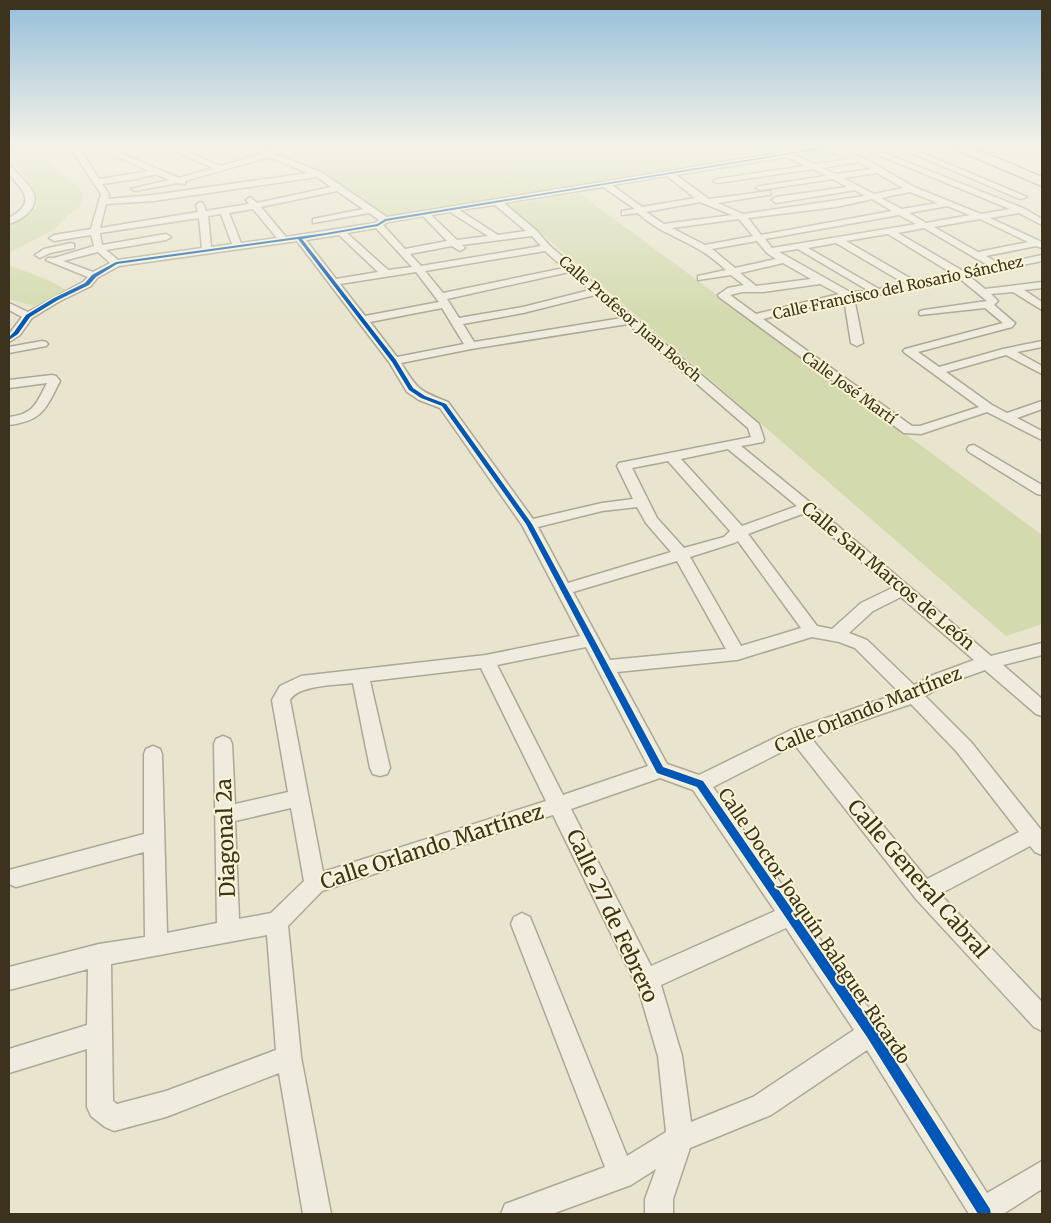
<svg xmlns="http://www.w3.org/2000/svg" width="1051" height="1223" viewBox="0 0 1051 1223" font-family="Merriweather,serif">
<style>
.green{fill:#d3daae}
.lines{fill:none;stroke-linecap:round;stroke-linejoin:round}
.street-casing{stroke:#ada896;stroke-width:3}
.primary-casing{stroke:#928d7d;stroke-width:3}
.street{fill:#efecdf;fill-rule:evenodd}
.primary{fill:#e7e3d0;fill-rule:evenodd}
.cycleway-casing{stroke:#f9f4d3;stroke-width:3}
.cycleway{fill:#0057b8;fill-rule:evenodd}
.labels{text-anchor:middle;stroke-width:4;stroke-linejoin:round;paint-order:stroke}
.far-street-label{font-size:15px;fill:#3d321d;stroke:#f9f4d3}
.street-label{font-size:18px;fill:#3d321d;stroke:#f9f4d3}
.near-street-label{font-size:21px;fill:#3d321d;stroke:#f9f4d3}
</style>
<rect width="100%" height="100%" fill="#e8e4cd"/>
<!-- green -->
<path class="green" d="M 9,147 L 38,147 L 47,152 L 58,172 L 78,186 L 83,195 L 80,207 L 67,216 L 55,229 L 9,253 L 9,227 L 37,208 C 38,189 22,172 9,158 Z
M 255,147 L 766,147 L 777,153 L 389,217 L 317,173 Z
M 579,193 L 1042,535 L 1042,624 L 1006,636 L 509,205 Z
M 9,265 L 50,281 L 68,291 L 34,306 L 9,299 Z"/>
<g class="lines">
<!-- street casing -->
<g class="street-casing">
<path id="street" d="M 66,147 L 75,147 L 80,149 L 99,179 L 149,171 L 96,147 L 106,147 L 179,178 L 213,168 L 165,147 L 175,147 L 221,166 L 262,154 L 246,147 L 256,147 L 321,172 L 387,217 L 780,153 L 784,151 L 835,147 L 864,158 L 914,187 L 981,214 L 1010,209 L 859,147 L 869,147 L 1023,208 L 1042,219 L 1042,225 L 1019,213 L 990,218 L 1042,242 L 1042,248 L 1036,246 L 986,256 L 1000,264 L 1042,255 L 1042,261 L 969,276 L 985,289 L 1042,282 L 1042,288 L 1024,290 L 1042,302 L 1042,310 L 1013,292 L 991,294 L 998,301 L 994,305 L 1015,323 L 1012,327 L 918,352 L 939,367 L 1003,349 L 1042,341 L 1042,347 L 1017,352 L 1042,366 L 1042,374 L 1006,355 L 946,372 L 992,405 L 1007,413 L 1042,401 L 1042,409 L 1017,418 L 1042,431 L 1042,440 L 987,412 L 921,434 L 904,433 L 719,297 L 718,295 L 728,288 L 744,285 L 731,275 L 698,280 L 698,276 L 726,270 C 717,262 708,254 698,249 C 678,237 655,230 638,213 L 622,215 L 622,211 L 635,209 L 603,187 L 504,203 L 537,231 L 550,246 L 759,424 L 764,439 L 763,442 L 741,446 L 812,504 L 991,656 L 1042,643 L 1042,655 L 1003,665 L 1042,699 L 1042,716 L 1036,714 L 985,670 L 946,684 L 925,696 L 971,742 L 1042,831 L 1042,855 L 1035,852 L 1030,846 L 940,894 L 1042,1002 L 1042,1031 L 1034,1027 L 916,899 L 795,745 L 713,787 L 880,1024 L 987,1193 L 1042,1161 L 1042,1189 L 1003,1214 L 969,1214 L 867,1050 L 771,1115 L 690,1148 L 673,1199 L 673,1214 L 645,1214 L 645,1199 L 656,1169 L 631,1185 L 552,1214 L 501,1214 L 505,1204 L 605,1167 L 511,924 L 514,917 L 522,913 L 530,917 L 627,1156 L 666,1132 L 658,1056 L 639,991 L 553,815 L 322,891 L 288,926 L 301,1057 L 331,1214 L 303,1214 L 279,1073 L 166,1117 L 114,1131 L 105,1127 L 91,1116 L 87,1107 L 87,1049 L 9,1073 L 9,1049 L 87,1025 L 88,969 L 9,990 L 9,967 L 99,944 L 145,937 L 144,852 L 16,887 L 9,884 L 9,870 L 144,834 L 144,754 L 146,749 L 153,746 L 160,749 L 162,754 L 167,933 L 217,923 L 214,744 L 216,739 L 223,736 L 230,739 L 232,744 L 235,804 L 288,792 L 272,700 L 280,686 L 301,676 L 486,655 L 580,636 L 522,525 L 440,408 L 419,400 L 407,392 L 389,362 L 297,241 L 119,266 L 97,278 L 91,286 L 60,301 L 32,318 L 20,335 L 9,342 L 9,334 L 22,317 L 9,310 L 9,303 L 28,312 L 83,282 L 88,277 L 46,260 L 48,258 L 54,258 L 94,246 L 91,235 L 54,241 L 49,238 L 54,235 L 91,229 L 101,194 L 74,153 ZM 826,150 L 850,159 L 815,164 L 795,155 ZM 269,157 L 308,173 L 153,195 L 108,199 L 109,194 L 102,184 L 136,179 L 156,174 L 169,180 L 131,189 L 135,191 L 177,183 L 185,184 L 185,181 ZM 786,157 L 805,166 L 717,179 L 713,181 L 717,183 L 813,169 L 826,176 L 760,186 L 756,188 L 760,190 L 833,179 L 847,187 L 776,197 L 772,200 L 776,203 L 855,190 L 865,196 L 743,214 L 718,203 L 767,195 L 770,195 L 770,191 L 709,199 L 676,175 ZM 859,162 L 871,169 L 836,174 L 822,168 ZM 877,173 L 903,188 L 874,194 L 843,178 ZM 667,176 L 695,198 L 642,207 L 612,185 ZM 317,177 L 331,187 L 257,203 L 250,197 L 246,200 L 249,204 L 206,211 L 203,203 L 200,202 L 196,205 L 198,212 L 100,228 L 106,204 L 153,201 ZM 337,191 L 363,209 L 313,219 L 313,223 L 369,213 L 379,220 L 375,223 L 286,237 L 261,207 ZM 910,192 L 938,203 L 902,209 L 881,198 ZM 872,199 L 892,211 L 761,235 L 748,218 L 836,207 ZM 700,202 L 732,215 L 664,224 L 646,212 ZM 495,205 L 526,231 L 498,235 L 459,210 ZM 947,206 L 970,215 L 926,223 L 909,213 ZM 253,209 L 277,238 L 241,243 L 229,213 ZM 450,212 L 488,236 L 457,240 L 431,215 ZM 221,214 L 232,244 L 211,247 L 208,216 ZM 899,215 L 916,224 L 772,248 L 765,239 ZM 423,216 L 447,241 L 405,249 L 383,225 L 388,222 ZM 199,218 L 202,248 L 118,260 L 106,250 L 166,240 L 171,237 L 166,234 L 102,245 L 100,233 ZM 739,219 L 753,236 L 705,245 L 672,228 ZM 980,219 L 1028,242 L 978,252 L 934,227 ZM 376,228 L 412,267 L 388,270 L 347,233 ZM 924,228 L 989,266 L 963,271 L 898,233 ZM 888,234 L 953,274 L 915,281 L 846,241 ZM 339,235 L 378,272 L 336,279 L 306,240 ZM 532,236 L 541,246 L 421,266 L 410,254 L 452,246 L 460,251 L 465,248 L 462,245 ZM 757,241 L 767,253 L 776,259 L 735,268 L 712,249 ZM 836,243 L 904,283 L 879,289 L 808,248 ZM 798,249 L 869,291 L 850,292 L 779,252 ZM 545,251 L 564,268 L 443,293 L 425,271 ZM 98,252 L 110,263 L 93,272 L 63,261 ZM 783,263 L 811,279 L 756,286 L 740,273 ZM 416,272 L 439,302 L 365,316 L 340,284 ZM 569,272 L 590,290 L 523,307 L 459,318 L 447,299 ZM 959,278 L 987,301 L 924,310 L 920,311 L 919,313 L 920,315 L 985,308 L 1003,323 L 905,349 L 903,351 L 905,353 L 979,407 L 920,426 L 912,426 L 763,319 L 844,299 L 851,343 L 857,346 L 863,343 L 854,298 L 868,297 ZM 820,284 L 839,294 L 756,314 L 730,295 L 742,292 L 763,292 ZM 595,295 L 622,318 L 474,342 L 463,324 L 523,313 ZM 442,308 L 464,344 L 397,357 L 370,322 ZM 628,324 L 748,428 L 751,437 L 619,463 L 617,466 L 633,499 L 602,503 L 533,519 L 448,402 C 419,391 418,390 401,363 L 471,349 ZM 728,449 L 797,506 L 742,526 L 681,459 ZM 668,461 L 730,531 L 724,537 L 684,548 L 657,518 L 632,468 ZM 637,507 L 646,523 L 671,552 L 568,583 L 538,527 L 602,511 ZM 805,513 L 892,588 L 861,603 L 832,629 L 817,626 L 748,534 ZM 738,541 L 801,628 L 741,646 L 690,557 L 734,543 ZM 677,561 L 726,649 L 610,660 L 573,592 ZM 901,597 L 974,660 L 933,675 L 914,685 L 867,640 L 849,633 L 873,611 ZM 812,637 L 839,642 L 855,648 L 900,693 L 791,730 L 699,775 L 667,764 L 617,672 L 737,660 ZM 586,647 L 648,766 L 563,795 L 497,665 ZM 481,668 L 546,801 L 323,872 L 290,700 C 298,685 337,685 353,683 L 370,768 L 373,774 L 380,776 L 387,774 L 390,768 L 370,681 ZM 911,704 L 957,752 L 1019,832 L 927,879 L 811,738 ZM 660,778 L 693,790 L 775,911 L 651,966 L 571,809 ZM 291,808 L 304,881 L 271,913 L 239,919 L 235,821 ZM 786,928 L 854,1030 L 753,1097 L 691,1122 L 682,1056 L 661,985 ZM 267,935 L 276,1050 L 166,1091 L 117,1104 L 113,1101 L 111,964 Z
M 898,147 L 908,147 L 1027,197 L 1020,199 Z
M 1000,147 L 1008,147 L 1000,154 L 996,152 Z
M 9,167 L 12,167 C 18,175 29,184 33,192 C 40,208 22,220 9,224 L 9,218 C 36,202 25,193 9,174 Z
M 71,243 L 74,244 L 74,248 L 50,253 L 40,258 L 35,255 L 44,249 Z
M 42,341 L 46,342 L 48,344 L 46,346 L 9,353 L 9,347 Z
M 52,375 L 56,376 L 60,381 C 46,409 42,421 9,425 L 9,417 C 34,414 36,404 47,383 L 9,388 L 9,380 Z
M 974,445 L 1042,485 L 1042,495 L 1037,494 L 969,452 L 967,449 L 969,446 Z"/>
</g>
<!-- primary casing -->
<g class="primary-casing">
<path id="primary" d="M 955,147 L 971,147 L 1042,177 L 1042,186 L 957,150 Z"/>
</g>
<!-- street -->
<use href="#street" class="street"/>
<!-- primary -->
<use href="#primary" class="primary"/>
<!-- cycleway casing -->
<g class="cycleway-casing">
<path id="cycleway" d="M 826,147 L 833,147 L 386,221 L 378,226 L 302,239 L 396,360 L 413,388 L 425,396 L 446,404 L 532,524 L 663,767 L 703,781 L 875,1029 L 990,1209 L 991,1214 L 978,1214 L 867,1037 L 697,787 L 657,773 L 526,524 L 442,406 L 421,398 L 409,390 L 392,362 L 298,239 L 117,264 L 96,277 L 89,285 L 58,300 L 30,317 L 18,334 L 9,340 L 9,337 L 14,332 L 26,315 L 54,298 L 85,283 L 92,275 L 116,262 L 326,233 L 377,224 L 385,219 Z"/>
</g>
<!-- cycleway -->
<use href="#cycleway" class="cycleway"/>
</g>
<!-- sky -->
<linearGradient id="sky" x2="0" y2="1"><stop stop-color="#95beda"/><stop offset="0.46" stop-color="#f5f3e8"/><stop offset="1" stop-color="#f5f3e8" stop-opacity="0"/></linearGradient>
<rect width="1051" height="318" fill="url(#sky)"/>
<g class="labels">
<!-- far-street labels -->
<g class="far-street-label">
<text transform="translate(898 288) rotate(-12)" y="5">Calle Francisco del Rosario Sánchez</text>
<text transform="translate(630 319) rotate(41)" y="5">Calle Profesor Juan Bosch</text>
<text transform="translate(849 388) rotate(36)" y="5">Calle José Martí</text>
</g>
<!-- street labels -->
<g class="street-label">
<text transform="translate(888 576) rotate(40)" y="6">Calle San Marcos de León</text>
<text transform="translate(868 710) rotate(-22)" y="6">Calle Orlando Martínez</text>
<text transform="translate(814 926) rotate(56)" y="6">Calle Doctor Joaquín Balaguer Ricardo</text>
</g>
<!-- near-street labels -->
<g class="near-street-label">
<text transform="translate(226 838) rotate(-92)" y="7">Diagonal 2a</text>
<text transform="translate(432 847) rotate(-18)" y="7">Calle Orlando Martínez</text>
<text transform="translate(918 879) rotate(49)" y="7">Calle General Cabral</text>
<text transform="translate(612 916) rotate(65)" y="7">Calle 27 de Febrero</text>
</g>
</g>
<!-- border -->
<rect width="1051" height="1223" fill="none" stroke="#3d321d" stroke-width="20"/>
</svg>
